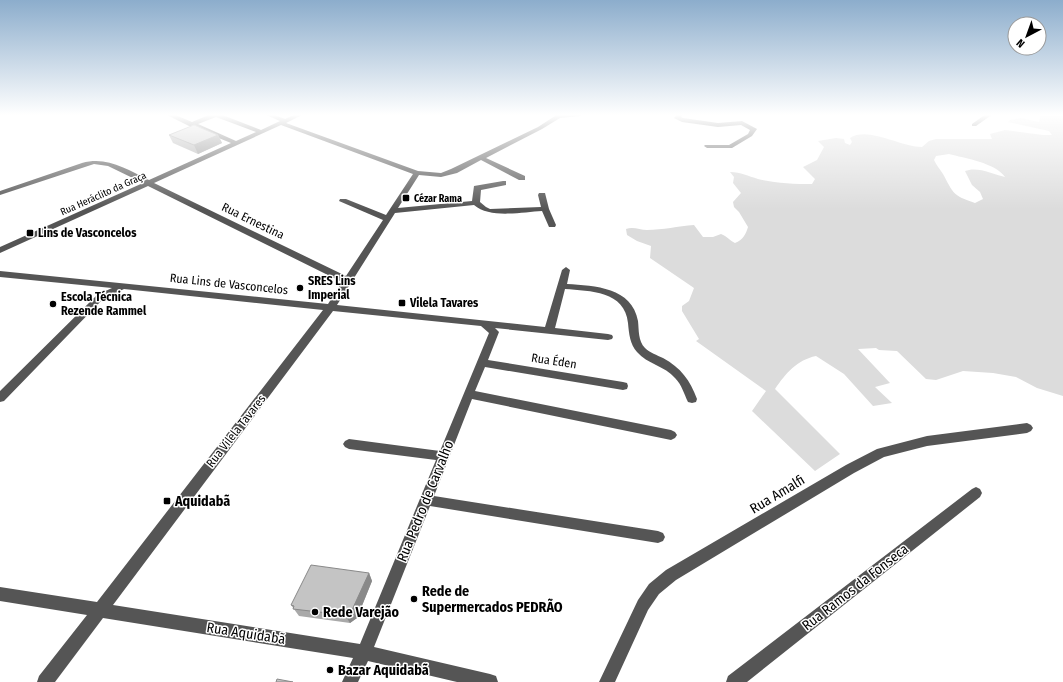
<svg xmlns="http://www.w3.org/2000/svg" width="1063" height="682" viewBox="0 0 1063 682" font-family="'Fira Sans Condensed',sans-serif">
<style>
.green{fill:#dcdcdc;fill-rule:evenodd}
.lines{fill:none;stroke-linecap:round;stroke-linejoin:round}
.minor{fill:#555;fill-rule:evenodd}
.wall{fill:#a9a9a9}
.shaded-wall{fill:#898989}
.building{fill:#c4c4c4;stroke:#898989}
.poi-dot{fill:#000;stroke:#fff;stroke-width:1.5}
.labels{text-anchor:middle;stroke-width:3;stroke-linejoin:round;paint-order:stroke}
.far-street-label{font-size:10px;fill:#000;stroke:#fff}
.far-poi-label{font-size:10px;font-weight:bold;fill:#000;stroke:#fff;text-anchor:start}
.street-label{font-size:12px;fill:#000;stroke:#fff}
.poi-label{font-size:12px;font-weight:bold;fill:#000;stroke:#fff;text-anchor:start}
.near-street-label{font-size:14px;fill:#000;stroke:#fff}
.near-poi-label{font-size:14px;font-weight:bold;fill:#000;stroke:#fff;text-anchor:start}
</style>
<rect width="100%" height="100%" fill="#fff"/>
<!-- green -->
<path class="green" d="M 1041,114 L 1063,114 L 1063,396 L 1037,388 L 1016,377 L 993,373 L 963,371 L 936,380 L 926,379 L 897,351 L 879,350 L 876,348 L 858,349 L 890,383 L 875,387 L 892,403 L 873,406 L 844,374 L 816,356 C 797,360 786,373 775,389 L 840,454 L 815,471 L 752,411 L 766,391 L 696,341 L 699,339 L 682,311 L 682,306 L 689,301 L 694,288 L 650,258 L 651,246 L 637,241 L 627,235 L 626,229 C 633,226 640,230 647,230 C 663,230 678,226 694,225 L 703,237 L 713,237 L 721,234 C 727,236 730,241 735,243 C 743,240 746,234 748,227 L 739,212 L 734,207 L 733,202 L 741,193 L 733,183 L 734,177 L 730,172 C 741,172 748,176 758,179 C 775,183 794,184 812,184 L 815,179 L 803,167 L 817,160 L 824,147 L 818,141 L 836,138 L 844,139 L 845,143 L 850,145 L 852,142 L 850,138 C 868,126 900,147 922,147 L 929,141 L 936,139 L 992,139 L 990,134 L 1005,130 L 1043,135 L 1052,135 L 1049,131 L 1008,122 L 1010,120 L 1021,118 L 1039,122 ZM 949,154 C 964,158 996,163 1005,177 C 993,174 977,166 965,171 L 972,185 L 980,192 L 983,199 L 975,203 C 952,195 954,194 943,174 C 940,169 936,165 934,160 L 936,156 Z"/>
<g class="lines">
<!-- minor -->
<path class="minor" d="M 165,114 L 173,114 L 192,122 L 211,114 L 220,114 L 261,130 L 280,121 L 264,114 L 272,114 L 285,119 L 296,114 L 304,114 L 286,123 L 418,171 L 441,173 L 451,169 L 538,127 L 558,114 L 583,114 L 580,116 L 560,118 L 542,129 L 486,158 L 525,176 L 525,180 L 519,180 L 481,160 L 457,173 L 441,177 L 419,175 L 398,208 L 472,201 L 474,186 L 503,181 L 506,181 L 506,185 L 481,190 L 480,202 L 486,207 L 490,209 L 541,207 L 538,195 L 539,193 L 545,193 L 549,209 L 556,225 L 555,227 L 549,227 L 542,211 C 522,212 490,219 474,205 L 395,213 L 337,305 L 545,327 L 562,270 L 566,267 L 570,270 L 567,284 C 595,286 632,287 638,321 C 639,330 638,341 645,348 C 650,353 657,355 663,358 C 681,368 690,380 697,399 L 696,402 L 692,403 L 688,402 C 684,394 682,385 675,378 C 665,366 647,364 637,352 C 630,344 629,334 628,323 C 625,291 590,291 565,289 L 555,328 L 608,334 L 612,335 L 613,337 L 612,339 L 608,340 L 495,328 L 499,332 L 488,360 L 623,382 L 627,383 L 628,386 L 627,389 L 623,390 L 485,367 L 475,391 L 671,430 L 675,432 L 677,435 L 675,438 L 671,440 L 472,399 L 434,496 L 658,531 L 663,533 L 665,537 L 663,541 L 658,543 L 430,506 L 374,647 L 490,674 L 496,676 L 498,682 L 457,682 L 368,661 L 358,682 L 342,682 L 353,658 L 103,618 L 55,682 L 37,682 L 39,676 L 87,615 L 0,601 L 0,587 L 97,602 L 323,310 L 124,289 L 103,299 L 4,401 L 0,402 L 0,391 L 97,295 L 112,288 L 0,277 L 0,271 L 328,304 L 342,282 L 148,186 L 0,253 L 0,247 L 143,183 L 108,166 L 94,164 L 0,195 L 0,191 L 82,163 C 107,156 126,169 149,180 L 231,143 L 189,126 ZM 216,117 L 256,132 L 236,141 L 198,124 ZM 281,125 L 413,174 L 386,215 L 346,199 L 340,199 L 339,201 L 383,220 L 346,276 L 154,183 ZM 333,311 L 481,326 L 489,333 L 440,451 L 349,439 L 345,441 L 343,444 L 345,447 L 349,449 L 436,460 L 360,644 L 113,605 Z
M 677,114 L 683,114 L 681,117 L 683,118 L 718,123 L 742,121 L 757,129 L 752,136 L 732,148 L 707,148 L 704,146 L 705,145 L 729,145 L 748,134 L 750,130 L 741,125 L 718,127 L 682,122 L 674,118 Z
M 986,114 L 993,114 L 976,126 L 972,126 L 972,124 Z
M 1027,423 L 1031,425 L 1033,428 L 1031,431 L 1027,433 L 927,446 L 884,457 L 854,473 L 676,580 L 659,594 L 648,610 L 615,682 L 599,682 L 638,600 L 649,584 L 666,570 L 846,465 L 877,449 L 927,436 Z
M 976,487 L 980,489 L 982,493 L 980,497 L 747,682 L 726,682 L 728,676 L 972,489 Z"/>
</g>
<!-- wall -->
<path class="wall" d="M 169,135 L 218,135 L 222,143 L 198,154 L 173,143 Z
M 369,573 L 372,581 L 357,618 L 350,623 L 299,616 L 291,605 Z"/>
<!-- shaded-wall -->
<path class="shaded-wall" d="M 218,135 L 222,143 L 198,154 L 194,145 Z
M 369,573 L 372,581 L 357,618 L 350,623 L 345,615 Z"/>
<!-- building -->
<path class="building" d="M 194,125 L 218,135 L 194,145 L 169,135 Z
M 311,565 L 369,573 L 352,610 L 345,615 L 293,609 L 294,606 L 291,605 Z
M 277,679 L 293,682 L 276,682 Z"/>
<!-- sky -->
<linearGradient id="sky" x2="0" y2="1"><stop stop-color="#8cadcc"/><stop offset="0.55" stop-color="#fff"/><stop offset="1" stop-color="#fff" stop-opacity="0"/></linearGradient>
<rect width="1063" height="209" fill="url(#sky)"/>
<!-- markers -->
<g class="poi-dot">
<rect x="402" y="194" width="8" height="8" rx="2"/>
<rect x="26" y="229" width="8" height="8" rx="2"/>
<circle cx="300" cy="288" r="4"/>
<rect x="398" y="299" width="8" height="8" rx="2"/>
<circle cx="53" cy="304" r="4"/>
<rect x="163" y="497" width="8" height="8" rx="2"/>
<circle cx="414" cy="599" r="4"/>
<circle cx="315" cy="612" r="4"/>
<circle cx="330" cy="670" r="4"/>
</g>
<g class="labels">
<!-- far-street labels -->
<g class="far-street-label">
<text transform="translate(103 193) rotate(-24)" y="4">Rua Heráclito da Graça</text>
</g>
<!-- far-poi labels -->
<g class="far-poi-label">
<text x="414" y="202">Cézar Rama</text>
</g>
<!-- street labels -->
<g class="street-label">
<text transform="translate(253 221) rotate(26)" y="4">Rua Ernestina</text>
<text transform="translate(229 284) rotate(6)" y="4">Rua Lins de Vasconcelos</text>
<text transform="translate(554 361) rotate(9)" y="4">Rua Éden</text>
<text transform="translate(236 431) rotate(-52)" y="4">Rua Vilela Tavares</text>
</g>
<!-- poi labels -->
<g class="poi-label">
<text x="38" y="237">Lins de Vasconcelos</text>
<text x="308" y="285">SRES Lins<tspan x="308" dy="14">Imperial</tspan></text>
<text x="61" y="301">Escola Técnica<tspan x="61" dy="14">Rezende Rammel</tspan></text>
<text x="410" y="307">Vilela Tavares</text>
</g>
<!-- near-street labels -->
<g class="near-street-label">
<text transform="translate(777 494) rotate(-31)" y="5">Rua Amalfi</text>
<text transform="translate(425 501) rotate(-68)" y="5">Rua Pedro de Carvalho</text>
<text transform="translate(855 587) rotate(-38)" y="5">Rua Ramos da Fonseca</text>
<text transform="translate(246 633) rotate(9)" y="5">Rua Aquidabã</text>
</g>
<!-- near-poi labels -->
<g class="near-poi-label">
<text x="175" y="506">Aquidabã</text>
<text x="422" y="596">Rede de<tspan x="422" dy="16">Supermercados PEDRÃO</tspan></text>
<text x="323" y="617">Rede Varejão</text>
<text x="338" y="675">Bazar Aquidabã</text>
</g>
</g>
<!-- north arrow -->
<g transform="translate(1027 36) rotate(221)"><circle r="19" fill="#ffffff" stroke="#999999"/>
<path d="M0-3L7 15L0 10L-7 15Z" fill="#000000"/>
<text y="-6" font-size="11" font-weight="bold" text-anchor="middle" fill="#000000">N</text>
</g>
</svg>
